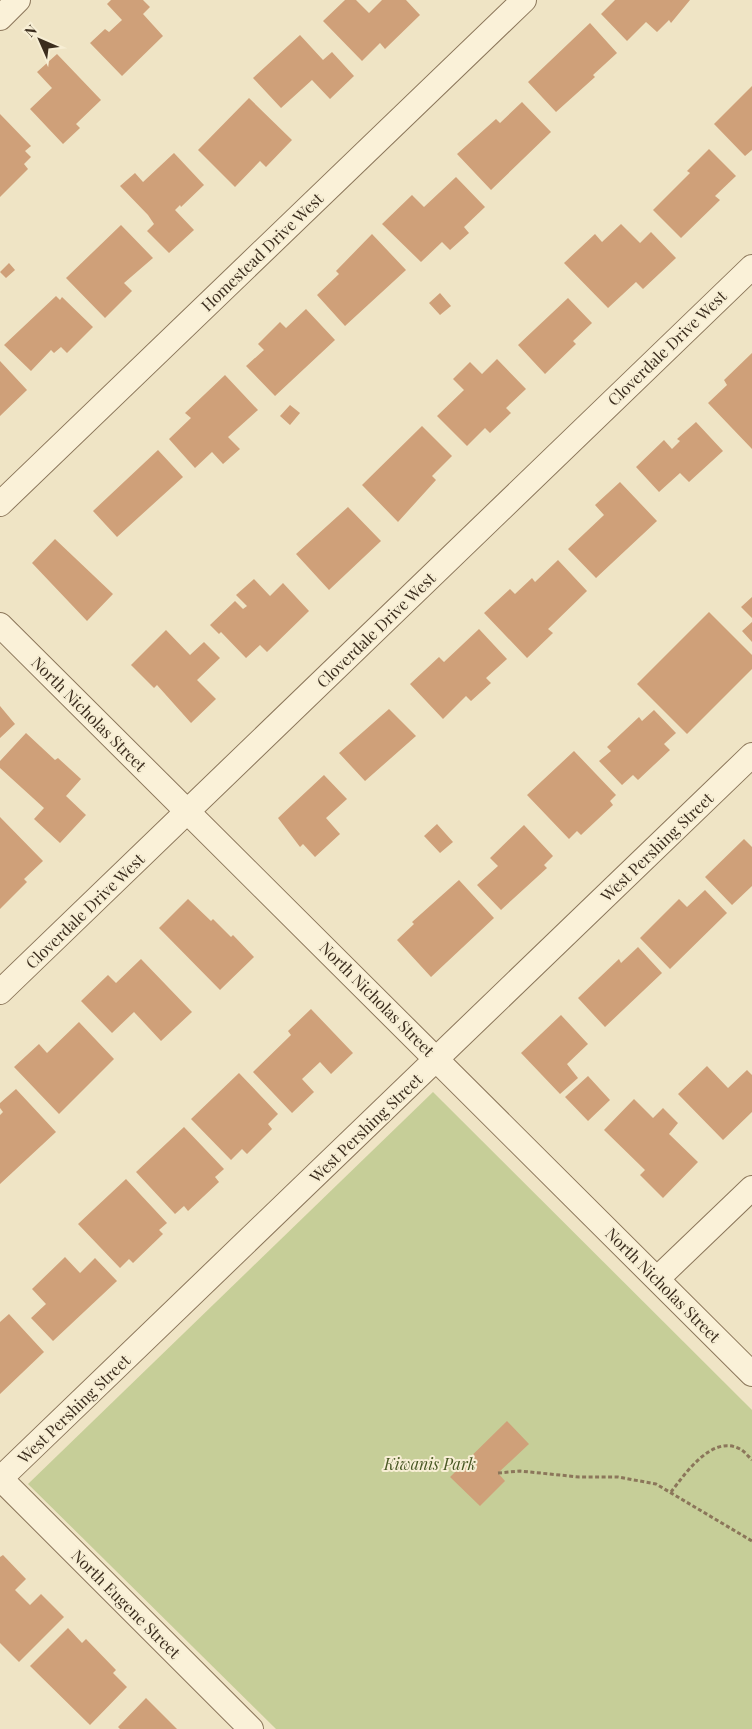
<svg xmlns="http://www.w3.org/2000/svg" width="752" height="1729" viewBox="0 0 752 1729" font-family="'Playfair Display',serif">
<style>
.green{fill:#c6ce98}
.building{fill:#cfa079}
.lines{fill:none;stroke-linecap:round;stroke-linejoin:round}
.street-casing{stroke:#8b765a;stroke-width:26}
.path{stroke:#8b765a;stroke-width:3;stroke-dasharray:4 2.5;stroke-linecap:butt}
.street{stroke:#faf1d8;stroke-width:24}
.labels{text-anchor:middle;stroke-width:4;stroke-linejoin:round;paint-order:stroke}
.street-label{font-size:16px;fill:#3b2d1e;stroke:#f7eed4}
.park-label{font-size:16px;font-style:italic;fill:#495824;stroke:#f7eed4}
</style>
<rect width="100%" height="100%" fill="#efe4c5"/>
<!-- green -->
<path class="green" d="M 433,1092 L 752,1410 L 752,1729 L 276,1729 L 28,1484 Z"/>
<!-- building -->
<path class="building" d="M 111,0 L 143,0 L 150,7 L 143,14 L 163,36 L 122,76 L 90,43 L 105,29 L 109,32 L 122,20 L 107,4 Z
M 345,0 L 356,0 L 369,13 L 382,0 L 406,0 L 420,15 L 385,49 L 380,43 L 362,61 L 323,21 Z
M 615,0 L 690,0 L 671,23 L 669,20 L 657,32 L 646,22 L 627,41 L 601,14 Z
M 590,23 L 617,53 L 593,75 L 595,77 L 556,112 L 528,82 Z
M 300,35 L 323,60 L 332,52 L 354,76 L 330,99 L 312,80 L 281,108 L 253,78 Z
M 57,54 L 101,100 L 76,124 L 80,128 L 63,144 L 30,109 L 52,88 L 37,72 Z
M 752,86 L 752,150 L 745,156 L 714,124 Z
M 249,98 L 292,140 L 266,167 L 260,161 L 235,187 L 198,150 Z
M 522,102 L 551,132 L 491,190 L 457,154 L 496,119 L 500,123 Z
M 0,114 L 31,146 L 25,151 L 31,157 L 24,164 L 28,169 L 0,197 Z
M 709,149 L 736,176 L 715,196 L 720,200 L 681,238 L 653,210 L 690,173 L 687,171 Z
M 174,153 L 204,185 L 181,207 L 180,205 L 175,210 L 194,230 L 169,253 L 147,231 L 154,224 L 148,215 L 120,186 L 135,173 L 143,182 Z
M 456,177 L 485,207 L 464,227 L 469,233 L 450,250 L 442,242 L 421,262 L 382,224 L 412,195 L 424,207 Z
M 621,224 L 640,243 L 651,232 L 676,258 L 643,289 L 636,282 L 608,308 L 564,263 L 595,234 L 602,242 Z
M 121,225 L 153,258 L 124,283 L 132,291 L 105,318 L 66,278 Z
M 372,234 L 406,270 L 345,326 L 317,295 L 339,274 L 336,271 Z
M 9,263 L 15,270 L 6,278 L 0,272 Z
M 440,293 L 451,306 L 440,315 L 429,303 Z
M 56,296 L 60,300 L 62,297 L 93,327 L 67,353 L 61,347 L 54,353 L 51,350 L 31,371 L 4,345 Z
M 568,298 L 592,323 L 573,341 L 576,344 L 545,374 L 518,345 Z
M 306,309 L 335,340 L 275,396 L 246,366 L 264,350 L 258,344 L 280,322 L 286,328 Z
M 752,353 L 752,449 L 708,403 L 727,385 L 724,380 Z
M 497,359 L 526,389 L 506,408 L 511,413 L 490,433 L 485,428 L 467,446 L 437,416 L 464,390 L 453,379 L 470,362 L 482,374 Z
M 0,361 L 27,390 L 0,416 Z
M 225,375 L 258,410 L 228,437 L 240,449 L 223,464 L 212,452 L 195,468 L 169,439 L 191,418 L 185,413 Z
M 290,405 L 300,413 L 290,425 L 280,416 Z
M 696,422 L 723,451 L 689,482 L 680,473 L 659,492 L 636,467 L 664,440 L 672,449 L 680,441 L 677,439 Z
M 422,426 L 452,456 L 432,476 L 436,480 L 398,522 L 362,485 Z
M 158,450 L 183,477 L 117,537 L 93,511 Z
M 620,482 L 657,521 L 596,578 L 568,549 L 604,515 L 595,505 Z
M 348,507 L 381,541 L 329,590 L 296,554 Z
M 55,539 L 113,594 L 87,621 L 32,563 Z
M 558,560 L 587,591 L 548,629 L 553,633 L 527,658 L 484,613 L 510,589 L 515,594 L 532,578 L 535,582 Z
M 254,579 L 270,596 L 283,583 L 309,611 L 267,652 L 260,645 L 246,658 L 221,632 L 219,634 L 210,625 L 235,601 L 243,609 L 247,606 L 236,595 Z
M 752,597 L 752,618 L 741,607 Z
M 709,612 L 752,655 L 752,669 L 687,734 L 637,684 Z
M 752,622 L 752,642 L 742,631 Z
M 479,629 L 507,659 L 486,678 L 491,683 L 471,701 L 466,696 L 443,719 L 410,684 L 439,657 L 444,662 Z
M 166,630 L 190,655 L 204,642 L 220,658 L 197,680 L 216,699 L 191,723 L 157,685 L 154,688 L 131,665 Z
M 0,706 L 15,724 L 0,738 Z
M 389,709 L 416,736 L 365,781 L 339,753 Z
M 654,710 L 676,733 L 664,744 L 670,750 L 638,780 L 633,775 L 622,785 L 599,761 L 611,751 L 607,747 L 639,717 L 642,721 Z
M 26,733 L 55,760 L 58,758 L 81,779 L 66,796 L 86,815 L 60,843 L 34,819 L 44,808 L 0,768 L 0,761 Z
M 574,751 L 616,795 L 610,801 L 613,805 L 581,835 L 577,831 L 569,839 L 527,795 Z
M 324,775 L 347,799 L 326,818 L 340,834 L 315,857 L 303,844 L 300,847 L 278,818 Z
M 0,817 L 43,861 L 24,879 L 27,882 L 0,909 Z
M 437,824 L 453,842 L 440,853 L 424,836 Z
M 524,825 L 553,856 L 544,865 L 547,868 L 501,910 L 477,885 L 498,866 L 490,858 Z
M 744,839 L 752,847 L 752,886 L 732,905 L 705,877 Z
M 459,880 L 494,918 L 431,977 L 397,940 L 414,924 L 412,922 Z
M 705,890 L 727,913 L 670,969 L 640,938 L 679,899 L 687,907 Z
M 188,899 L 211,921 L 213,919 L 231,937 L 233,935 L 254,957 L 220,990 L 159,928 Z
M 638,947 L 662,973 L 605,1027 L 578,998 L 619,959 L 621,963 Z
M 141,959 L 192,1012 L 161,1041 L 134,1012 L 112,1033 L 81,1001 L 108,975 L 116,983 Z
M 311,1009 L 353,1053 L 331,1074 L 320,1062 L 302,1079 L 314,1092 L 292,1113 L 253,1072 L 291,1035 L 288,1031 Z
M 561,1015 L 588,1044 L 567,1064 L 578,1078 L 560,1094 L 521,1053 Z
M 79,1022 L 114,1059 L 59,1114 L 14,1067 L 39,1044 L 47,1053 Z
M 707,1066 L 728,1088 L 747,1070 L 752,1075 L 752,1112 L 723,1140 L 678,1094 Z
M 239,1073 L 278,1114 L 268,1124 L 272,1129 L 247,1154 L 242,1149 L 231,1160 L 191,1119 Z
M 588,1076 L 610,1100 L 588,1121 L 565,1097 Z
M 16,1089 L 56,1132 L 0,1184 L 0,1115 L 3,1112 L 0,1108 L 0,1103 Z
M 634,1099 L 653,1118 L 663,1108 L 678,1123 L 669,1134 L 698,1162 L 663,1198 L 640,1175 L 645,1170 L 604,1130 Z
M 184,1127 L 224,1169 L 215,1177 L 219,1182 L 188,1211 L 184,1206 L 175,1214 L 136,1172 Z
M 126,1179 L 167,1223 L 159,1230 L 163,1234 L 133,1263 L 129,1259 L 120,1268 L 78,1224 Z
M 65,1257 L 80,1273 L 95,1258 L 117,1281 L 53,1341 L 31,1318 L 46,1304 L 32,1289 Z
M 9,1314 L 44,1352 L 0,1394 L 0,1322 Z
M 507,1421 L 529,1444 L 498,1473 L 505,1481 L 480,1506 L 450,1477 Z
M 3,1555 L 26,1579 L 15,1590 L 30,1605 L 41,1594 L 64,1617 L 19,1662 L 0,1643 L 0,1557 Z
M 68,1628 L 82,1643 L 86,1639 L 116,1670 L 113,1673 L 127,1687 L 90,1725 L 30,1666 Z
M 146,1698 L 177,1729 L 120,1729 L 118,1727 Z"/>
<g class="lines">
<!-- street casing -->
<g class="street-casing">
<path id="street" d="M 0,18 L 18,0
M 0,504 L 524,0
M 0,625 L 752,1374
M 0,992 L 752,267
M 657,1279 L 752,1188
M 0,1479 L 752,755
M 1,1479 L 251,1729"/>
</g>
<!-- path -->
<path class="path" d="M 498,1473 L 520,1471 L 579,1477 L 618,1477 L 656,1484 L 752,1541
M 671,1492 C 685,1474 712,1434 740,1449 C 744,1451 748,1456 752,1460"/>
<!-- street -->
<use href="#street" class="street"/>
</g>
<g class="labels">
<!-- street labels -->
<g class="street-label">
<text transform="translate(262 252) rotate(-44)" y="6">Homestead Drive West</text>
<text transform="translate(667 348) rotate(-44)" y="6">Cloverdale Drive West</text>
<text transform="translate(376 630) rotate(-44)" y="6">Cloverdale Drive West</text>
<text transform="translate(89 714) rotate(45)" y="6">North Nicholas Street</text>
<text transform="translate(657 847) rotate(-44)" y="6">West Pershing Street</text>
<text transform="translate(85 911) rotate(-44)" y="6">Cloverdale Drive West</text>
<text transform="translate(377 999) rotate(45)" y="6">North Nicholas Street</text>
<text transform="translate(366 1128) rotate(-44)" y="6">West Pershing Street</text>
<text transform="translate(663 1285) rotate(45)" y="6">North Nicholas Street</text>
<text transform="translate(74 1409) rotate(-44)" y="6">West Pershing Street</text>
<text transform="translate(126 1604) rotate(45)" y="6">North Eugene Street</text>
</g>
<!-- park labels -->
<g class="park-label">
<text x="430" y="1470">Kiwanis Park</text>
</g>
</g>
<!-- north arrow -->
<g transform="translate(40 40) rotate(315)" stroke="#f7eed4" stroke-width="4" paint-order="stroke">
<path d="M0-4L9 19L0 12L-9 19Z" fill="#3b2d1e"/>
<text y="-8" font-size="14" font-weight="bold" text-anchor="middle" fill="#3b2d1e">N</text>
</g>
</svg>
